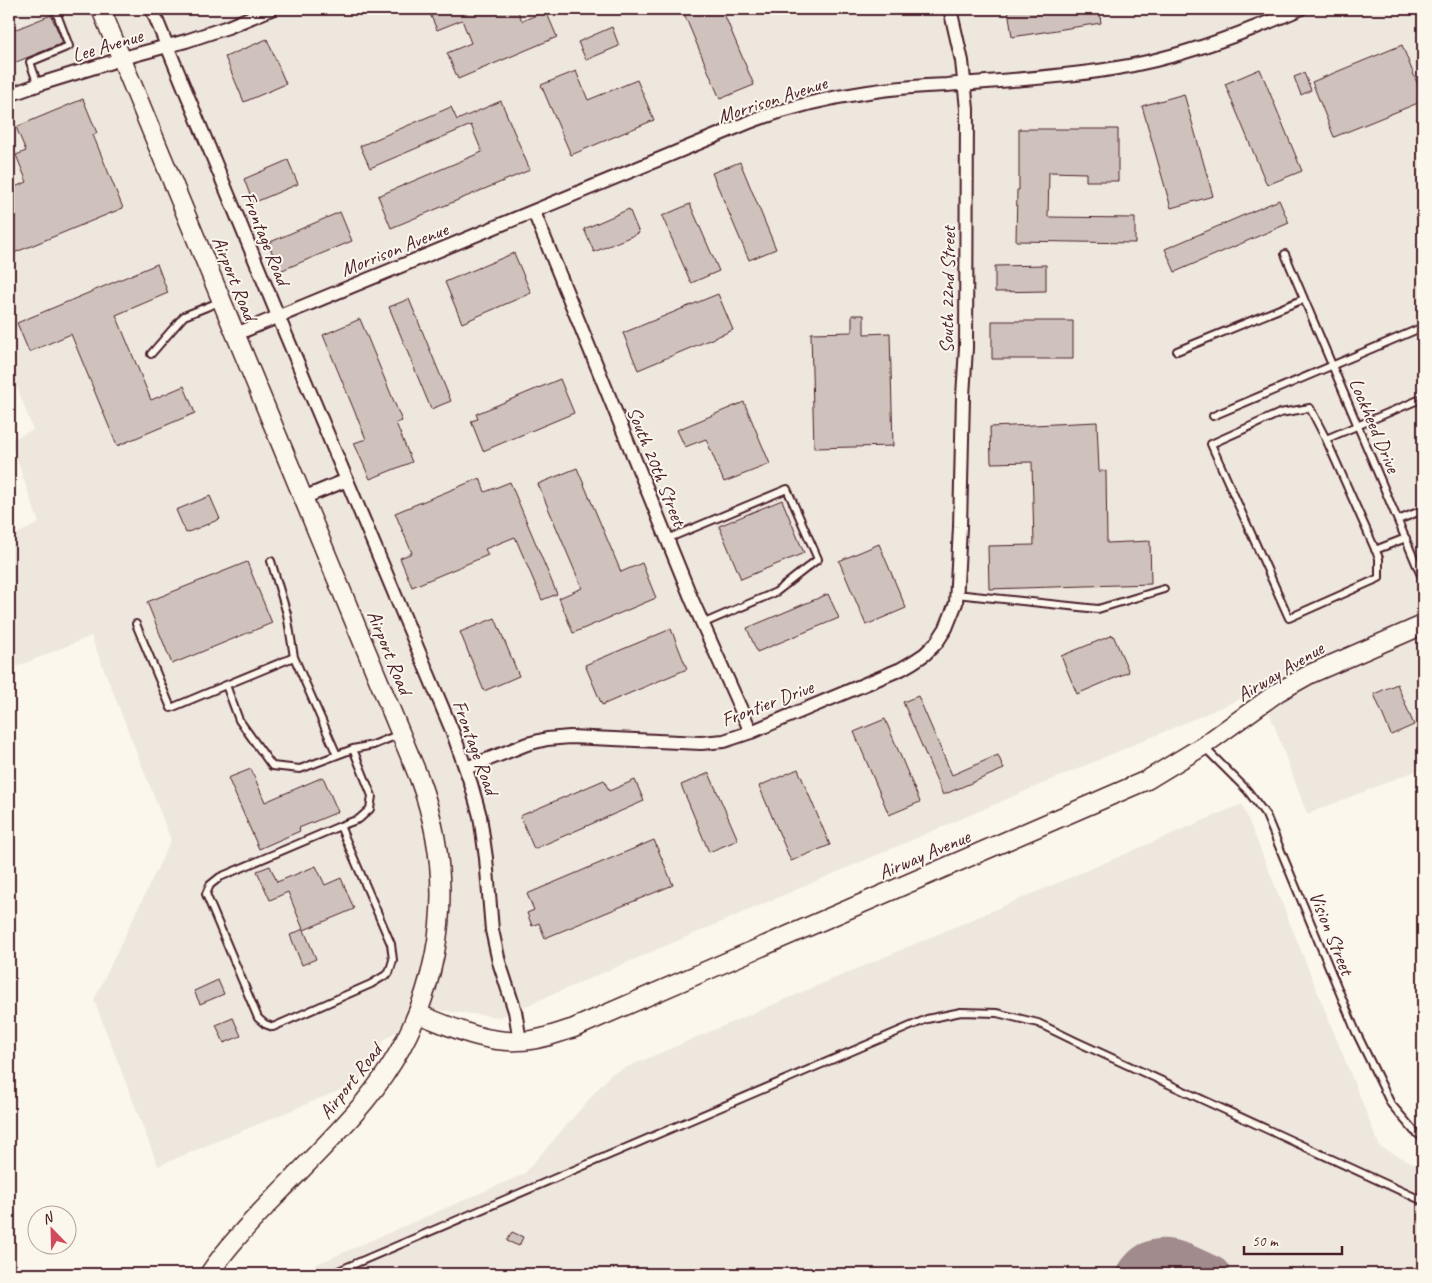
<svg xmlns="http://www.w3.org/2000/svg" width="1432" height="1283" viewBox="0 0 1432 1283" font-family="Caveat,sans-serif">
<style>
.built{fill:#eee7de}
.lines{fill:none;stroke-linecap:round;stroke-linejoin:round}
.taxiway{stroke:#a28b8c;stroke-width:35}
.building{fill:#cfc2bc;stroke:#4a1f2b}
.lane-casing{stroke:#4a1f2b;stroke-width:10}
.street-casing{stroke:#4a1f2b;stroke-width:16}
.secondary-casing{stroke:#4a1f2b;stroke-width:21}
.lane{stroke:#fbf7ec;stroke-width:6}
.street{stroke:#fbf7ec;stroke-width:12}
.secondary{stroke:#fbf7ec;stroke-width:18}
.labels{text-anchor:middle;stroke-width:4;stroke-linejoin:round;paint-order:stroke}
.street-label{font-size:20px;fill:#4a1f2b;stroke:#fbf7ec}
</style>
<rect width="100%" height="100%" fill="#fbf7ec"/>
<filter id="ink" filterUnits="userSpaceOnUse"><feTurbulence type="fractalNoise" baseFrequency=".02" numOctaves="2"/><feDisplacementMap in="SourceGraphic" scale="10" xChannelSelector="R" yChannelSelector="G"/><feConvolveMatrix kernelMatrix="1 2 1 2 8 2 1 2 1" color-interpolation-filters="sRGB"/></filter>
<g filter="url(#ink)">
<!-- built -->
<path class="built" d="M 9,9 L 1423,9 L 1423,658 L 1420,660 L 1423,668 L 1423,768 L 1307,814 L 1261,690 L 500,1017 L 428,1009 L 384,1040 L 357,1083 L 158,1166 L 94,1000 L 171,840 L 91,636 L 9,670 L 9,538 L 39,523 L 10,440 L 33,430 L 9,365 Z
M 1242,804 L 1380,1147 L 1423,1168 L 1423,1274 L 294,1274 L 524,1174 L 611,1074 Z"/>
<g class="lines">
<!-- taxiway -->
<path class="taxiway" d="M 1134,1274 C 1155,1241 1186,1262 1213,1274"/>
</g>
<!-- building -->
<path class="building" d="M 428,9 L 517,9 L 522,21 L 546,11 L 557,37 L 458,79 L 447,53 L 471,43 L 462,20 L 437,30 Z
M 682,9 L 722,9 L 754,85 L 720,99 Z
M 1008,9 L 1099,9 L 1101,23 L 1012,37 Z
M 51,15 L 63,43 L 9,65 L 9,32 Z
M 612,27 L 619,46 L 586,60 L 578,42 Z
M 267,39 L 286,84 L 244,102 L 225,57 Z
M 1402,45 L 1423,98 L 1423,101 L 1334,137 L 1312,82 Z
M 1260,69 L 1302,171 L 1267,185 L 1225,84 Z
M 576,71 L 588,100 L 637,80 L 654,120 L 571,155 L 541,85 Z
M 1304,73 L 1311,90 L 1301,95 L 1294,77 Z
M 1184,94 L 1213,196 L 1171,208 L 1142,106 Z
M 83,99 L 97,133 L 93,135 L 123,208 L 9,255 L 9,197 L 15,195 L 12,188 L 27,182 L 16,155 L 26,151 L 16,127 Z
M 501,101 L 530,170 L 391,228 L 378,196 L 482,152 L 471,125 L 370,168 L 360,146 L 451,107 L 457,120 Z
M 1019,129 L 1118,129 L 1118,181 L 1086,181 L 1086,173 L 1049,172 L 1048,217 L 1135,218 L 1135,243 L 1016,241 L 1017,190 L 1019,190 Z
M 288,160 L 298,184 L 253,203 L 244,179 Z
M 740,162 L 776,249 L 749,260 L 712,173 Z
M 1279,200 L 1289,223 L 1175,272 L 1165,249 Z
M 690,204 L 719,271 L 691,283 L 662,216 Z
M 629,209 L 639,233 L 594,252 L 584,229 Z
M 340,212 L 352,241 L 280,271 L 268,243 Z
M 514,253 L 531,293 L 462,323 L 445,282 Z
M 157,264 L 168,293 L 116,315 L 151,400 L 184,386 L 195,413 L 117,446 L 71,334 L 29,352 L 17,323 Z
M 1046,265 L 1046,291 L 995,292 L 995,266 Z
M 718,294 L 733,330 L 638,370 L 623,333 Z
M 409,299 L 451,401 L 431,409 L 389,307 Z
M 852,315 L 864,315 L 864,334 L 890,333 L 893,446 L 814,448 L 811,333 L 852,332 Z
M 360,319 L 402,421 L 396,423 L 412,462 L 370,479 L 354,443 L 366,439 L 323,335 Z
M 992,321 L 1073,321 L 1073,359 L 992,359 Z
M 560,379 L 574,413 L 483,451 L 471,421 L 478,419 L 476,414 Z
M 744,402 L 770,464 L 724,482 L 706,439 L 685,447 L 677,430 Z
M 1097,422 L 1099,471 L 1106,471 L 1107,543 L 1150,541 L 1151,584 L 989,589 L 988,546 L 1034,545 L 1032,462 L 991,463 L 990,427 Z
M 577,468 L 621,572 L 642,563 L 656,598 L 573,633 L 559,598 L 582,588 L 538,484 Z
M 480,478 L 485,492 L 510,482 L 557,594 L 542,600 L 515,537 L 485,549 L 488,555 L 412,587 L 400,558 L 412,553 L 395,513 Z
M 210,496 L 220,519 L 186,533 L 176,510 Z
M 782,500 L 804,553 L 741,579 L 719,526 Z
M 879,544 L 906,608 L 866,625 L 839,561 Z
M 247,562 L 272,623 L 172,664 L 147,602 Z
M 828,594 L 839,618 L 757,652 L 747,628 Z
M 495,618 L 519,676 L 484,691 L 460,632 Z
M 671,629 L 687,669 L 602,705 L 585,665 Z
M 1113,635 L 1129,672 L 1077,694 L 1061,656 Z
M 1397,684 L 1414,725 L 1391,735 L 1374,694 Z
M 918,696 L 952,775 L 998,755 L 1004,769 L 943,795 L 903,702 Z
M 885,719 L 920,802 L 889,815 L 854,732 Z
M 251,769 L 265,802 L 323,777 L 338,812 L 299,828 L 300,831 L 259,849 L 228,778 Z
M 798,769 L 830,845 L 791,861 L 759,786 Z
M 709,773 L 738,840 L 709,852 L 681,785 Z
M 604,780 L 609,791 L 635,780 L 644,801 L 534,849 L 520,816 Z
M 654,840 L 673,885 L 545,938 L 539,923 L 532,926 L 527,913 L 534,910 L 527,894 Z
M 270,866 L 277,882 L 316,866 L 325,885 L 341,878 L 354,909 L 304,930 L 316,959 L 302,965 L 290,935 L 303,929 L 288,892 L 270,900 L 257,871 Z
M 218,980 L 224,994 L 200,1004 L 194,991 Z
M 233,1018 L 241,1036 L 224,1043 L 216,1025 Z
M 512,1232 L 523,1237 L 519,1246 L 507,1241 Z"/>
<g class="lines">
<!-- lane casing -->
<g class="lane-casing">
<path id="lane" d="M 38,85 L 30,62 L 69,46 L 55,9
M 1285,254 L 1423,580
M 1177,351 L 1304,299
M 151,354 L 184,316 L 219,302
M 1213,416 L 1423,327
M 1326,439 L 1379,558 L 1379,578 L 1289,618 L 1211,444 L 1280,413 L 1310,408 L 1326,439 L 1423,398
M 1398,520 L 1423,510
M 667,539 L 787,489 L 818,559 L 776,592 L 702,624
M 1375,550 L 1406,538
M 271,561 L 287,614 L 294,657
M 956,594 L 1098,609 L 1164,589
M 136,624 L 171,708 L 226,685
M 1204,747 L 1247,790 L 1266,815 L 1356,1032 L 1391,1104 L 1414,1131 L 1423,1138
M 337,755 L 294,657 L 226,685 L 239,720 L 272,766 L 300,769 L 353,749 L 373,745 L 400,734
M 340,826 L 391,944 L 393,960 L 389,973 L 371,984 L 273,1027 L 265,1024 L 258,1018 L 206,894 L 210,885 L 220,877 L 340,826 L 359,819 L 370,809 L 372,796 L 353,749
M 331,1274 L 927,1019 L 961,1012 L 997,1013 L 1038,1023 L 1075,1041 L 1423,1201"/>
</g>
<!-- street casing -->
<g class="street-casing">
<path id="street" d="M 152,9 L 278,316 L 453,733 L 471,784 L 480,816 L 486,858 L 492,930 L 499,962 L 515,1011 L 520,1041
M 9,95 L 43,83 L 134,55 L 186,41 L 228,27 L 271,9
M 534,212 L 692,600 L 751,732
M 236,334 L 747,123 C 786,108 826,98 868,92 C 894,88 921,86 947,85 C 1000,81 1053,78 1105,70 C 1174,60 1237,36 1300,9
M 303,498 L 347,480
M 466,768 L 527,744 L 547,739 L 570,737 L 701,743 L 724,741 L 751,732 L 901,669 L 913,662 L 925,654 L 937,642 L 946,628 L 956,603 L 960,527 L 963,396 L 966,348 L 967,109 L 962,61 L 950,9"/>
</g>
<!-- secondary casing -->
<g class="secondary-casing">
<path id="secondary" d="M 101,9 L 419,778 C 463,897 438,1020 354,1114 C 328,1143 300,1171 273,1199 C 250,1223 227,1247 209,1274
M 418,1014 C 450,1026 483,1043 518,1041 C 537,1041 556,1034 574,1028 L 1147,780 L 1203,746 L 1278,692 L 1310,674 L 1423,625"/>
</g>
<!-- lane -->
<use href="#lane" class="lane"/>
<!-- street -->
<use href="#street" class="street"/>
<!-- secondary -->
<use href="#secondary" class="secondary"/>
</g>
</g>
<g class="labels">
<!-- street labels -->
<g class="street-label">
<text transform="translate(107 45) rotate(-17)" y="7">Lee Avenue</text>
<text transform="translate(772 99) rotate(-18)" y="7">Morrison Avenue</text>
<text transform="translate(266 238) rotate(68)" y="7">Frontage Road</text>
<text transform="translate(394 249) rotate(-22)" y="7">Morrison Avenue</text>
<text transform="translate(235 278) rotate(68)" y="7">Airport Road</text>
<text transform="translate(947 290) rotate(-89)" y="7">South 22nd Street</text>
<text transform="translate(1375 425) rotate(67)" y="7">Lockheed Drive</text>
<text transform="translate(657 466) rotate(68)" y="7">South 20th Street</text>
<text transform="translate(390 652) rotate(68)" y="7">Airport Road</text>
<text transform="translate(1280 671) rotate(-31)" y="7">Airway Avenue</text>
<text transform="translate(767 703) rotate(-21)" y="7">Frontier Drive</text>
<text transform="translate(476 747) rotate(70)" y="7">Frontage Road</text>
<text transform="translate(924 854) rotate(-23)" y="7">Airway Avenue</text>
<text transform="translate(1332 933) rotate(68)" y="7">Vision Street</text>
<text transform="translate(350 1081) rotate(-52)" y="7">Airport Road</text>
</g>
</g>
<!-- margin -->
<rect width="1432" height="1283" fill="none" stroke="#fbf7ec" stroke-width="30"/>
<rect x="15" y="15" width="1402" height="1253" fill="none" stroke="#4a1f2b" stroke-width="2" filter="url(#ink)"/>
<!-- north arrow -->
<g transform="translate(52 1230) rotate(337)"><circle r="24" fill="#fbf7ec" stroke="#b4a19f"/>
<path d="M0-4L9 19L0 12L-9 19Z" fill="#d1495b"/>
<text y="-8" font-size="14" font-weight="bold" text-anchor="middle" fill="#4a1f2b">N</text>
</g>
<!-- scale -->
<path d="M1244 1246v8h98v-8" fill="none" stroke="#4a1f2b" stroke-width="2.5"/>
<text x="1252" y="1246" font-size="15" fill="#4a1f2b" stroke="#fbf7ec" stroke-width="4" paint-order="stroke">50 m</text>
</svg>
